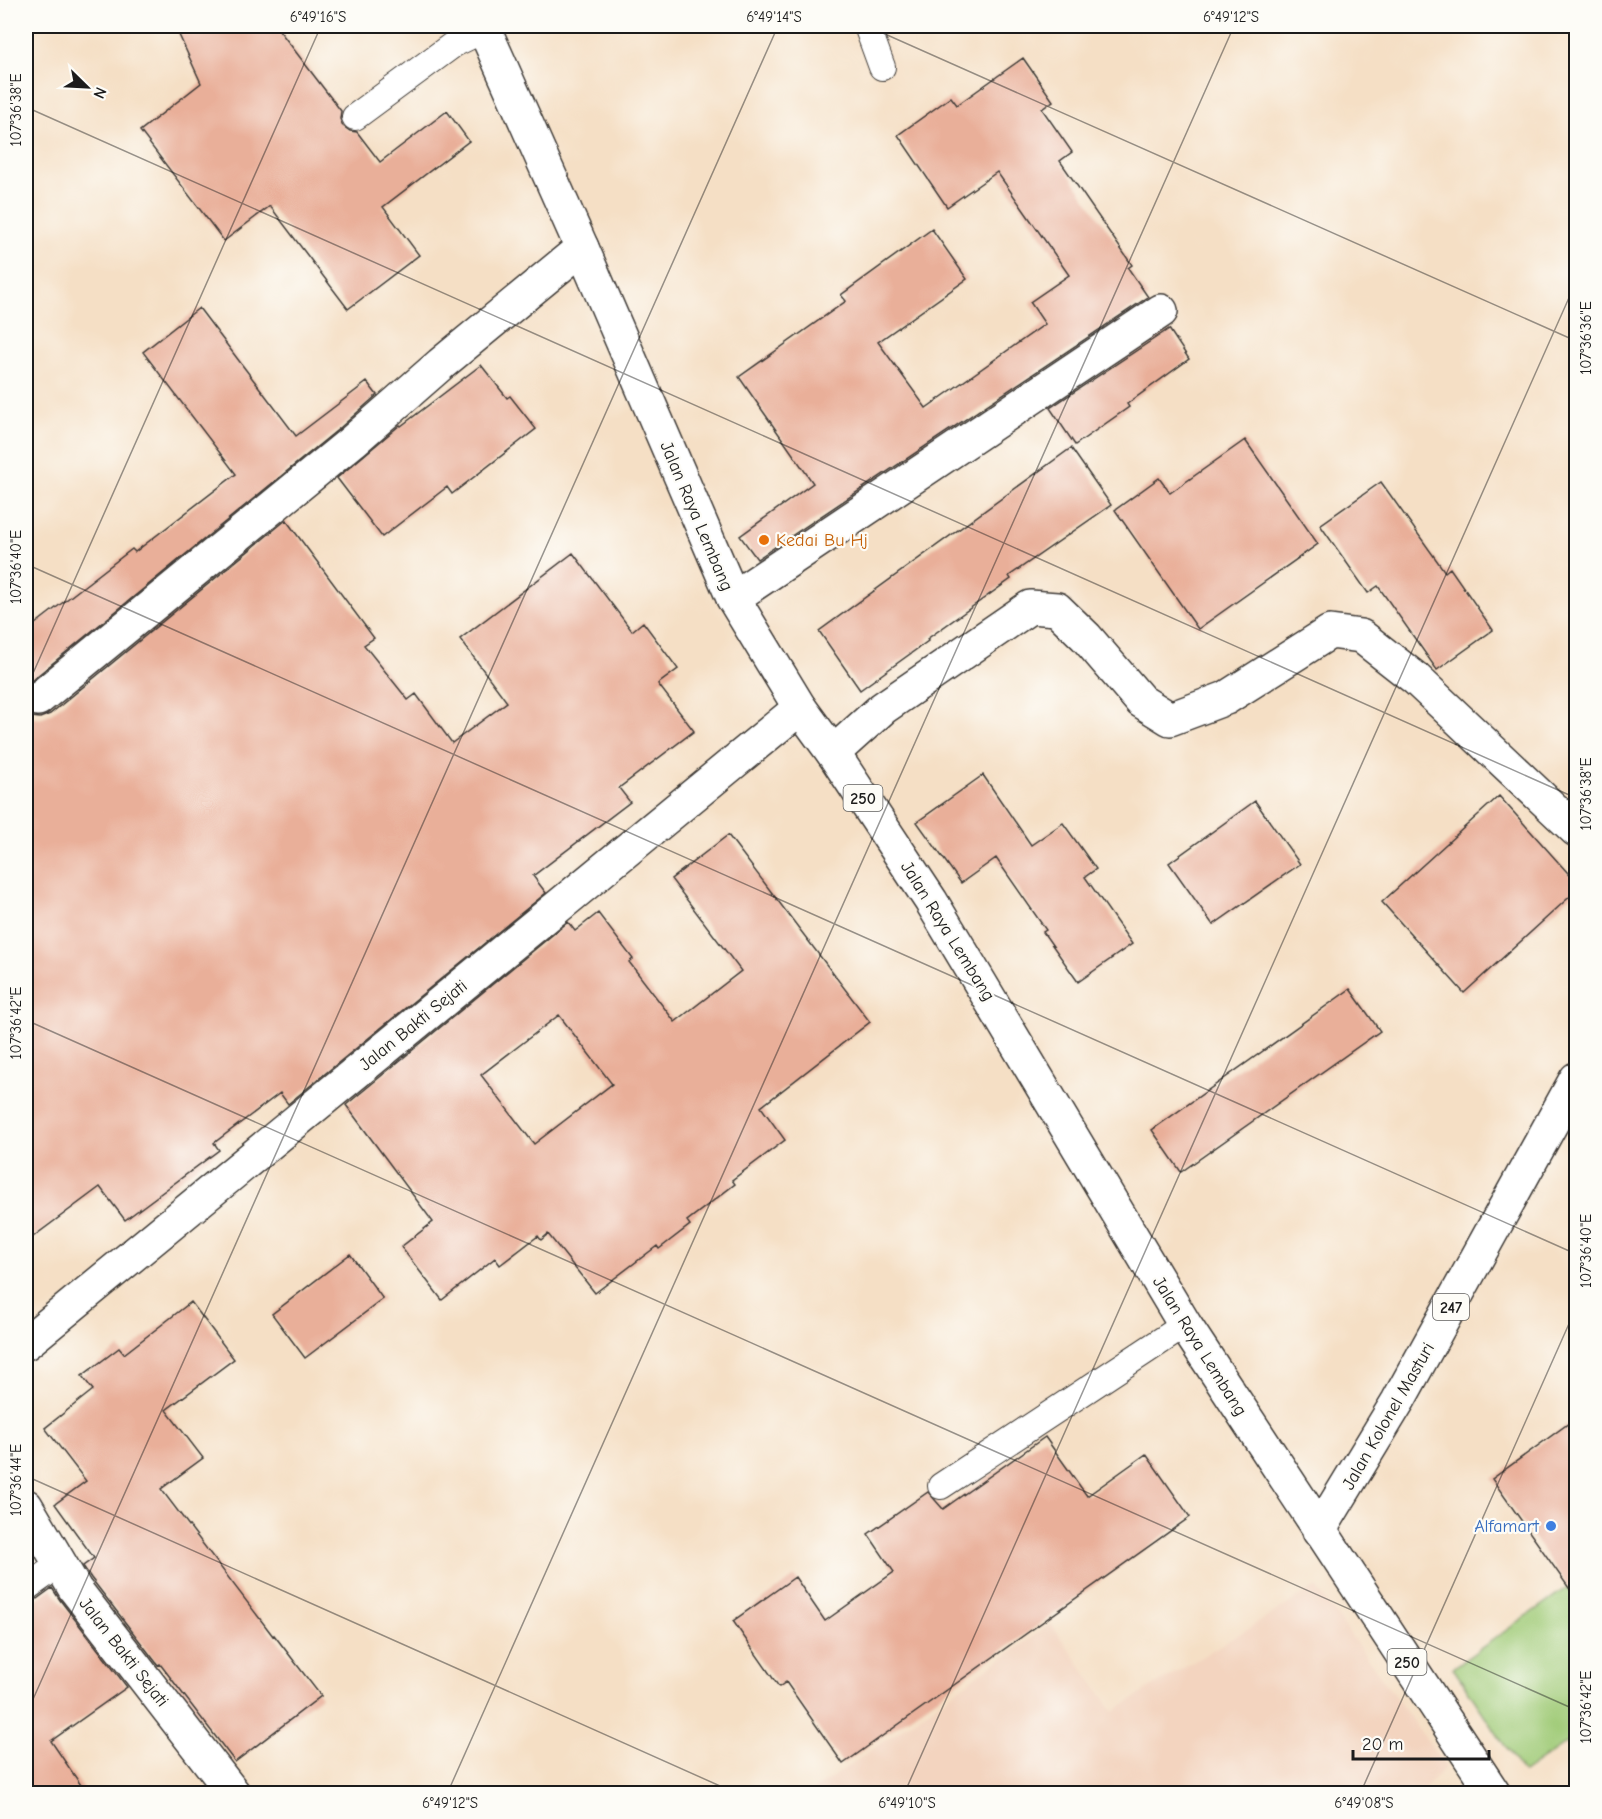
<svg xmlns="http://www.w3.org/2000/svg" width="1602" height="1819" viewBox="0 0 1602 1819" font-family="'Comic Neue',sans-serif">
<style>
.built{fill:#f3d4bf}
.green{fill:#9fca76;stroke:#5e7349;stroke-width:1.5}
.building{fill:#e9af99;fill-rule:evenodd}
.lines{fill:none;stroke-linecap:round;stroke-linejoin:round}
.lane-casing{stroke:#3d3935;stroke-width:28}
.street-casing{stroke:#3d3935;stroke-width:36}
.primary-casing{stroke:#3d3935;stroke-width:36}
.lane{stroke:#fff;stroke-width:26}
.street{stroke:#fff;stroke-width:33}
.primary{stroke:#fff;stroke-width:33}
.ticks{fill:none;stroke:#1c1c1c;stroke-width:1.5;stroke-opacity:0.45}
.food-dot{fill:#e8710a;stroke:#fdfcf7;stroke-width:2}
.shop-dot{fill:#3f7fe0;stroke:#fdfcf7;stroke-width:2}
.labels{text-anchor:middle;stroke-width:4.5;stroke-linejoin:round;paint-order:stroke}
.shield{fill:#fdfcf7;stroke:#605f5e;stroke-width:1.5}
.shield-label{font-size:16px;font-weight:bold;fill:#1c1c1c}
.street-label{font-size:18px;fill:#1c1c1c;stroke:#fdfcf7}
.food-label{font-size:18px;fill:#c56008;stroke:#fdfcf7;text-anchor:start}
.shop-label{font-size:18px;fill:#366cbe;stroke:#fdfcf7;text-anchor:end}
.neatline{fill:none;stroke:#1c1c1c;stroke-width:2}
.ticks-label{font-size:15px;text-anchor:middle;fill:#1c1c1c}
</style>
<rect width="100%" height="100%" fill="#fdfcf7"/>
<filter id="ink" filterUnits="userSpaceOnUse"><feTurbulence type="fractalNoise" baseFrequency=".0167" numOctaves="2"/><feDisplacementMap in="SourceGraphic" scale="12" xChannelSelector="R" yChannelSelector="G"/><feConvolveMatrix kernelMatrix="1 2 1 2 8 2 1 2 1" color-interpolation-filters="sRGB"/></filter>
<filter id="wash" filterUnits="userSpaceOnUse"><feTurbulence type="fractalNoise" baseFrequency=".008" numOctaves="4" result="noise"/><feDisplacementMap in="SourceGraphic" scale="24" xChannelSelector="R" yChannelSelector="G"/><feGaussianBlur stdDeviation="1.35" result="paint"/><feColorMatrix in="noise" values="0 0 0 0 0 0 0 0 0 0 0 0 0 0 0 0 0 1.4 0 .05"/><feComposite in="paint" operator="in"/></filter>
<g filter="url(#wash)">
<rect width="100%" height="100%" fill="#f5dfc5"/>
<!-- built -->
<path class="built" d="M 1316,1587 L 1446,1767 L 1419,1793 L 810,1793 L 1051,1624 L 1113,1711 Z"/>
<!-- green -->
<path class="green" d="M 1576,1581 L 1576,1736 L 1523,1773 L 1453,1668 Z"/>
<g id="blocks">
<!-- building -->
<path class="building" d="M 175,26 L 276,26 L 341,111 L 340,119 L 343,126 L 350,131 L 357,132 L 380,162 L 447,111 L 469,141 L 383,207 L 419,255 L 348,309 L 270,206 L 224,241 L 140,131 L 201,83 Z
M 1023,58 L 1053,101 L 1042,109 L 1072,152 L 1060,161 L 1132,265 L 1128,268 L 1148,297 L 757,559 L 740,536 L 813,483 L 739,377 L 846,301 L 841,295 L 932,229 L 967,279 L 878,342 L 926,408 L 1045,324 L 1030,302 L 1069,275 L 997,172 L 947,207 L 898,135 L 951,97 L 957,105 Z
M 199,308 L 296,436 L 367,382 L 377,395 L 341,427 L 26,685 L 26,631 L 132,549 L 135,552 L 236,474 L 143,352 Z
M 1169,329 L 1189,359 L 1127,404 L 1129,407 L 1075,445 L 1050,408 Z
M 481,365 L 507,398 L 510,396 L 536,429 L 452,494 L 447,487 L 382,537 L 337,478 L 400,425 L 401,426 Z
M 1245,440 L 1318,544 L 1198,629 L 1115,510 L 1159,478 L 1170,493 Z
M 1071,448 L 1111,505 L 1009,576 L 1011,579 L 927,639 L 928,641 L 860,690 L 819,631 Z
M 1381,482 L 1445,572 L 1450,568 L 1493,630 L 1437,670 L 1378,586 L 1368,593 L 1320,525 Z
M 286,520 L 374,638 L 364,645 L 408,700 L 416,694 L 452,743 L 507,702 L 460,639 L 573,553 L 632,631 L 643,622 L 678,669 L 658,684 L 694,731 L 619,788 L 630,802 L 533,876 L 546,893 L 288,1104 L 280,1093 L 214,1143 L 219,1150 L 125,1220 L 100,1187 L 26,1242 L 26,712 L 32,717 L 40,718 L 50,714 Z
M 983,775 L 1031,845 L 1063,823 L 1096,869 L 1085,877 L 1132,944 L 1078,982 L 1043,932 L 1046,930 L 996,858 L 961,883 L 917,822 Z
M 1499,796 L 1576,882 L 1576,891 L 1464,993 L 1382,902 Z
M 1255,801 L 1300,864 L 1213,925 L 1169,863 Z
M 728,835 L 870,1022 L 761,1107 L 785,1140 L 732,1180 L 735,1184 L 687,1221 L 690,1225 L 659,1249 L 657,1246 L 595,1293 L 548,1234 L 541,1240 L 538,1236 L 500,1265 L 495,1258 L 442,1300 L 401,1247 L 433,1222 L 346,1105 L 568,922 L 575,931 L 598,913 L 633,959 L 629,962 L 675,1022 L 741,971 L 671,879 ZM 559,1015 L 612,1084 L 534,1144 L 481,1075 Z
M 1350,989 L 1380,1031 L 1181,1172 L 1152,1130 Z
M 350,1254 L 383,1299 L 305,1358 L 272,1314 Z
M 191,1302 L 234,1359 L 166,1410 L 203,1458 L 161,1489 L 273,1636 L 274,1635 L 321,1696 L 235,1762 L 160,1664 L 158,1665 L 91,1578 L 83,1566 L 94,1558 L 55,1504 L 86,1481 L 45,1428 L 93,1390 L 82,1376 L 119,1348 L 124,1354 Z
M 1576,1418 L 1576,1598 L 1492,1479 Z
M 1045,1437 L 1087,1496 L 1146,1454 L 1190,1517 L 843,1764 L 786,1682 L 779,1687 L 733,1621 L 795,1577 L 825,1621 L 894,1572 L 868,1534 L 928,1492 L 943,1509 Z
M 52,1588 L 60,1600 L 127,1687 L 51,1741 L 87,1794 L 26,1794 L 26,1607 Z"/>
</g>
</g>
<g filter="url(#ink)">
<use href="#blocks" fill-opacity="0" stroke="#3d3935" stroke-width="1.5"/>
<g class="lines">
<!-- lane casing -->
<g class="lane-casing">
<path id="lane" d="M 867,26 L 882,67
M 355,117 L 454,44 L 485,29
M 941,1486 L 1185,1325
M 26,1588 L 60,1564"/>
</g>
<!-- street casing -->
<g class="street-casing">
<path id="street" d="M 733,598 L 1161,311
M 38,699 L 353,441 L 441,364 L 582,248
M 833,753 L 883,708 L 1030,607 L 1057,609 L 1086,637 L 1141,701 L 1170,719 L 1226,698 L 1330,632 L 1361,636 L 1416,679 L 1576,830
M 26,1343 L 800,708
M 26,1506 L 75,1589 L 234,1794"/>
</g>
<!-- primary casing -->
<g class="primary-casing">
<path id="primary" d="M 483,26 L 582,248 L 733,598 L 800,708 L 833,753 L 931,901 L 1185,1325 L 1494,1794
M 1319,1531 L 1398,1401 L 1576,1079"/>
</g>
<!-- lane -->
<use href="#lane" class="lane"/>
<!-- street -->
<use href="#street" class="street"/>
<!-- primary -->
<use href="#primary" class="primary"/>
</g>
</g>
<!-- ticks -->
<path class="ticks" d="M 867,26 L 1576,341M 26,107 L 1576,798M 26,564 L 1576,1254M 26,689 L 321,26M 26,1020 L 1576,1710M 26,1476 L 738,1794M 26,1715 L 778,26M 447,1794 L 1234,26M 904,1794 L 1576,282M 1360,1794 L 1576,1308"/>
<!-- markers -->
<circle class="food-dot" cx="764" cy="540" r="6"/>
<circle class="shop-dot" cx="1551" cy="1526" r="6"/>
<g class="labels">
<!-- shield labels -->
<g class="shield">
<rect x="843.5" y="785" width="39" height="26" rx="4.5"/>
<rect x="1433" y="1294" width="36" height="26" rx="4.5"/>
<rect x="1387.5" y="1649" width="39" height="26" rx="4.5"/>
</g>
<g class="shield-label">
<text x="863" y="804">250</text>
<text x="1451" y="1313">247</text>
<text x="1407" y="1668">250</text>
</g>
<!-- street labels -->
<g class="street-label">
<text transform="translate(697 516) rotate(67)" y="6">Jalan Raya Lembang</text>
<text transform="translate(948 931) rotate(58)" y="6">Jalan Raya Lembang</text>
<text transform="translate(413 1025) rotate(-39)" y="6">Jalan Bakti Sejati</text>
<text transform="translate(1200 1346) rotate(58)" y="6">Jalan Raya Lembang</text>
<text transform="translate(1388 1416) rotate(-60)" y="6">Jalan Kolonel Masturi</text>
<text transform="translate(124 1652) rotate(52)" y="6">Jalan Bakti Sejati</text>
</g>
<!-- food labels -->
<g class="food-label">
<text x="776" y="546">Kedai Bu Hj</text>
</g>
<!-- shop labels -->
<g class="shop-label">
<text x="1539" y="1532">Alfamart</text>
</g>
</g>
<!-- margin -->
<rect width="1602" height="1819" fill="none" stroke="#fdfcf7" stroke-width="66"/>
<!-- north arrow -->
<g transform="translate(87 87) rotate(114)" stroke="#fdfcf7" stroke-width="4.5" paint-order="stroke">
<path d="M0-4.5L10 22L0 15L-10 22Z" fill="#1c1c1c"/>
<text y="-9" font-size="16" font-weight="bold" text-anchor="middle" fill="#1c1c1c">N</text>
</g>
<!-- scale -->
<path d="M1353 1750v9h136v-9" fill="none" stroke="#1c1c1c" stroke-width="3"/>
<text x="1362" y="1750" font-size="18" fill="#1c1c1c" stroke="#fdfcf7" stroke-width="4.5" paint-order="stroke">20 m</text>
<rect x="33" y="33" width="1536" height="1753" class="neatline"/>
<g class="ticks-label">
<text x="318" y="22">6°49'16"S</text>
<text x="774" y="22">6°49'14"S</text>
<text x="1231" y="22">6°49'12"S</text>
<text transform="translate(16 110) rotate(-90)" y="5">107°36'38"E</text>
<text transform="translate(1586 338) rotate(-90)" y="5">107°36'36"E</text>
<text transform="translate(16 567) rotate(-90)" y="5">107°36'40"E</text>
<text transform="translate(1586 794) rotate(-90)" y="5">107°36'38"E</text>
<text transform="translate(16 1023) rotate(-90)" y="5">107°36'42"E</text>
<text transform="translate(1586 1251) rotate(-90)" y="5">107°36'40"E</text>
<text transform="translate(16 1480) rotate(-90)" y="5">107°36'44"E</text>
<text transform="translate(1586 1707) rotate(-90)" y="5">107°36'42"E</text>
<text x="450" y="1808">6°49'12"S</text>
<text x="907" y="1808">6°49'10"S</text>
<text x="1364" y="1808">6°49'08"S</text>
</g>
</svg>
